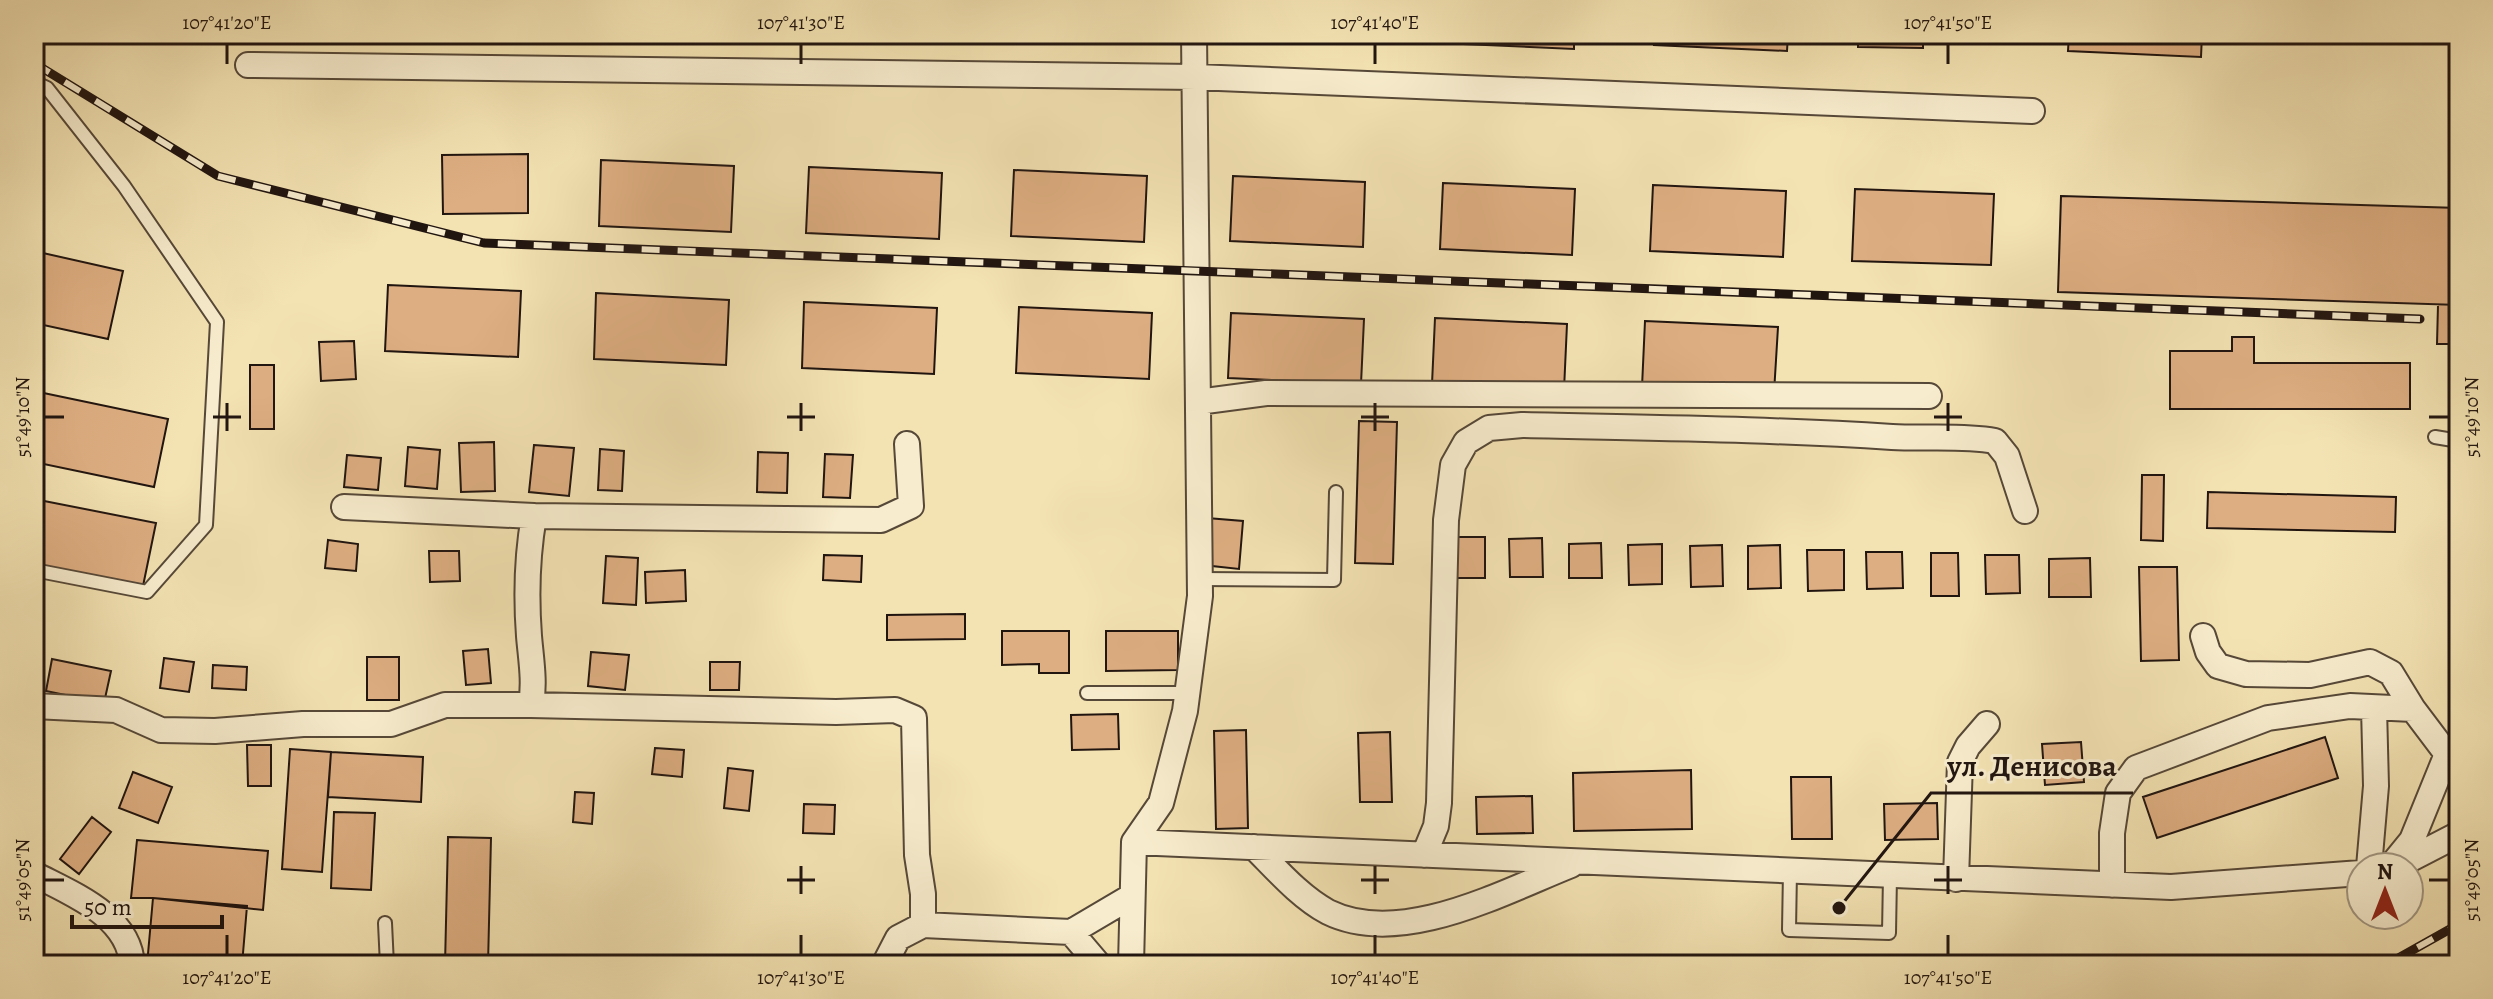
<svg xmlns="http://www.w3.org/2000/svg" width="2493" height="999" viewBox="0 0 2493 999" font-family="Alegreya,serif">
<style>
.building{fill:#ddae81;stroke:#211510;stroke-width:2}
.lines{fill:none;stroke-linecap:round;stroke-linejoin:round}
.service-casing{stroke:#564838;stroke-width:16}
.minor-casing{stroke:#564838;stroke-width:28}
.service{stroke:#f7eccd;stroke-width:12}
.minor{stroke:#f7eccd;stroke-width:24}
.rail-casing{stroke:#211510;stroke-width:9}
.rail{stroke:#f7eccd;stroke-width:6;stroke-dasharray:18;stroke-linecap:butt}
.ticks{fill:none;stroke:#211510;stroke-width:3}
.leader{fill:none;stroke:#211510;stroke-width:3}
.callout-dot{fill:#211510;stroke:#f7eccd;stroke-width:3}
.callout-label{font-size:30px;text-anchor:middle;font-weight:bold;fill:#211510;stroke:#f7eccd;stroke-width:6;stroke-linejoin:round;paint-order:stroke}
.neatline{fill:none;stroke:#211510;stroke-width:3}
.ticks-label{font-size:20px;text-anchor:middle;fill:#211510}
</style>
<rect width="100%" height="100%" fill="#f3e2b2"/>
<filter id="stains"><feTurbulence type="fractalNoise" baseFrequency=".0025" numOctaves="4"/><feColorMatrix values="0 0 0 0 .2 0 0 0 0 .09 0 0 0 0 .02 0 0 0 .5 -.17"/></filter>
<radialGradient id="worn" r=".72"><stop offset=".6" stop-color="#630" stop-opacity="0"/><stop offset="1" stop-color="#630" stop-opacity=".3"/></radialGradient>
<!-- building -->
<path class="building" d="M 1441,34 L 1574,34 L 1574,49 L 1441,43 Z
M 1655,34 L 1788,34 L 1787,51 L 1654,45 Z
M 1858,34 L 1923,34 L 1923,48 L 1858,47 Z
M 2069,34 L 2202,34 L 2201,57 L 2068,51 Z
M 528,154 L 528,213 L 443,214 L 442,155 Z
M 601,160 L 734,166 L 731,232 L 599,226 Z
M 809,167 L 942,173 L 939,239 L 806,233 Z
M 1014,170 L 1147,176 L 1144,242 L 1011,236 Z
M 1233,176 L 1365,182 L 1363,247 L 1230,241 Z
M 1443,183 L 1575,189 L 1572,255 L 1440,249 Z
M 1653,185 L 1786,191 L 1783,257 L 1650,251 Z
M 1855,189 L 1994,194 L 1991,265 L 1852,261 Z
M 2061,196 L 2459,208 L 2459,305 L 2058,292 Z
M 34,251 L 123,271 L 108,339 L 34,323 Z
M 388,285 L 521,291 L 518,357 L 385,351 Z
M 596,293 L 729,300 L 726,365 L 594,359 Z
M 804,302 L 937,308 L 934,374 L 802,368 Z
M 2438,305 L 2459,305 L 2459,344 L 2437,344 Z
M 1019,307 L 1152,313 L 1149,379 L 1016,373 Z
M 1231,313 L 1364,319 L 1361,384 L 1228,378 Z
M 1435,318 L 1567,324 L 1564,390 L 1432,384 Z
M 1645,321 L 1778,327 L 1774,393 L 1642,387 Z
M 2232,337 L 2254,337 L 2254,363 L 2410,363 L 2410,409 L 2170,409 L 2170,351 L 2232,351 Z
M 354,341 L 356,379 L 321,381 L 319,342 Z
M 250,365 L 274,365 L 274,429 L 250,429 Z
M 34,391 L 168,419 L 154,487 L 34,462 Z
M 1359,421 L 1397,422 L 1393,564 L 1355,563 Z
M 494,442 L 495,491 L 461,492 L 459,443 Z
M 534,445 L 574,448 L 569,496 L 529,492 Z
M 408,447 L 440,450 L 437,489 L 405,486 Z
M 600,449 L 624,451 L 622,491 L 598,490 Z
M 758,452 L 788,453 L 787,493 L 757,492 Z
M 825,454 L 853,455 L 850,498 L 823,497 Z
M 347,455 L 381,458 L 378,490 L 344,487 Z
M 2142,475 L 2164,475 L 2163,541 L 2141,540 Z
M 2208,492 L 2396,497 L 2395,532 L 2207,528 Z
M 34,499 L 156,523 L 143,586 L 34,568 Z
M 1207,518 L 1243,521 L 1239,569 L 1203,565 Z
M 1451,537 L 1485,537 L 1485,578 L 1452,578 Z
M 1542,538 L 1543,577 L 1510,577 L 1509,539 Z
M 328,540 L 358,544 L 356,571 L 325,568 Z
M 1601,543 L 1602,578 L 1569,578 L 1569,544 Z
M 1662,544 L 1662,584 L 1629,585 L 1628,545 Z
M 1722,545 L 1723,586 L 1691,587 L 1690,546 Z
M 1780,545 L 1781,588 L 1748,589 L 1748,546 Z
M 1807,550 L 1844,550 L 1844,590 L 1808,591 Z
M 429,551 L 459,551 L 460,581 L 430,582 Z
M 1866,552 L 1902,552 L 1903,588 L 1867,589 Z
M 1931,553 L 1958,553 L 1959,596 L 1931,596 Z
M 824,555 L 862,556 L 861,582 L 823,580 Z
M 1985,555 L 2019,555 L 2020,593 L 1986,594 Z
M 606,556 L 638,558 L 636,605 L 603,603 Z
M 2090,558 L 2091,597 L 2049,597 L 2049,559 Z
M 2139,567 L 2177,567 L 2179,660 L 2141,661 Z
M 685,570 L 686,601 L 646,603 L 645,572 Z
M 965,614 L 965,639 L 887,640 L 887,615 Z
M 1002,631 L 1069,631 L 1069,673 L 1039,673 L 1039,664 L 1002,665 Z
M 1106,631 L 1178,631 L 1178,670 L 1106,671 Z
M 488,649 L 491,683 L 466,685 L 463,651 Z
M 591,652 L 629,655 L 625,690 L 588,686 Z
M 367,657 L 399,657 L 399,700 L 367,700 Z
M 164,658 L 194,662 L 189,692 L 160,688 Z
M 52,659 L 111,671 L 104,703 L 46,691 Z
M 710,662 L 740,662 L 739,690 L 710,690 Z
M 213,665 L 247,667 L 246,690 L 212,688 Z
M 1118,714 L 1119,749 L 1072,750 L 1071,715 Z
M 1246,730 L 1248,828 L 1216,829 L 1214,731 Z
M 1390,732 L 1392,802 L 1360,802 L 1358,733 Z
M 2325,737 L 2338,778 L 2157,838 L 2143,797 Z
M 2081,742 L 2084,782 L 2045,785 L 2042,744 Z
M 247,745 L 271,745 L 271,786 L 248,786 Z
M 655,748 L 684,750 L 682,777 L 652,774 Z
M 290,749 L 331,752 L 322,872 L 282,869 Z
M 331,752 L 423,757 L 421,802 L 328,797 Z
M 728,768 L 753,771 L 749,811 L 724,808 Z
M 1691,770 L 1692,829 L 1574,831 L 1573,773 Z
M 133,772 L 172,787 L 158,823 L 119,808 Z
M 1791,777 L 1831,777 L 1832,839 L 1792,839 Z
M 575,792 L 594,793 L 592,824 L 573,822 Z
M 1532,796 L 1533,833 L 1477,834 L 1476,797 Z
M 1937,803 L 1938,839 L 1885,840 L 1884,804 Z
M 804,804 L 835,805 L 834,834 L 803,833 Z
M 334,812 L 375,813 L 371,890 L 331,888 Z
M 92,817 L 111,832 L 79,874 L 60,859 Z
M 448,837 L 491,838 L 488,965 L 445,965 Z
M 137,840 L 268,851 L 263,910 L 153,898 L 131,898 Z
M 153,898 L 247,906 L 242,965 L 147,965 Z
M 549,963 L 592,963 L 591,965 L 549,965 Z"/>
<g class="lines">
<!-- service casing -->
<g class="service-casing">
<path id="service" d="M 34,82 L 47,88 L 124,186 L 217,322 L 206,525 L 147,592 L 34,570
M 2435,437 L 2459,441
M 1200,579 L 1334,580 L 1336,492
M 1087,693 L 1187,693
M 1790,871 L 1789,930 L 1889,933 L 1890,876
M 385,923 L 387,965"/>
</g>
<!-- minor casing -->
<g class="minor-casing">
<path id="minor" d="M 248,65 L 1195,77 L 2032,111
M 1198,402 L 1266,393 L 1929,396
M 534,516 L 881,520 L 911,506 L 907,444
M 2203,636 L 2208,652 L 2218,666 L 2246,674 L 2310,675 L 2370,662 L 2391,673 L 2413,709 L 2459,770
M 531,705 L 836,712 L 895,710 L 914,718 L 917,855 L 923,894 L 923,925 L 898,938 L 884,965
M 34,706 L 116,710 L 161,730 L 215,731 L 303,724 L 391,724 L 445,705 L 531,705 C 535,681 531,660 529,636 C 526,596 527,556 534,516 L 344,507
M 1134,842 L 2171,887 L 2361,873
M 1254,847 C 1276,869 1300,897 1328,912 C 1401,948 1503,892 1571,865
M 1424,855 L 1436,826 L 1439,803 L 1446,520 L 1453,465 L 1466,442 L 1489,428 L 1522,425 C 1645,428 1769,429 1892,437 C 1927,439 1961,435 1995,441 L 2007,456 L 2025,511
M 2397,866 L 2459,834
M 2369,867 L 2376,786 L 2374,708
M 2390,867 L 2412,840 L 2447,754
M 34,874 C 72,894 130,916 132,965
M 1956,879 L 1960,762 L 1968,746 L 1987,724
M 2112,885 L 2112,833 L 2118,793 L 2136,768 L 2268,718 L 2350,706 L 2413,709
M 923,925 L 1071,932 L 1132,896
M 1071,932 L 1099,965
M 1131,965 L 1134,842 L 1161,803 L 1185,711 L 1200,596 L 1194,34"/>
</g>
<!-- service -->
<use href="#service" class="service"/>
<!-- minor -->
<use href="#minor" class="minor"/>
<!-- rail casing -->
<g class="rail-casing">
<path id="rail" d="M 34,63 L 218,176 L 484,243 L 2420,319
M 2386,965 L 2459,924
M 2443,965 L 2459,958"/>
</g>
<!-- rail -->
<use href="#rail" class="rail"/>
</g>
<!-- ticks -->
<path class="ticks" d="M 227,44 L 227,64M 801,44 L 801,64M 1375,44 L 1375,64M 1948,44 L 1948,64M 227,403 L 227,431M 801,403 L 801,431M 1375,403 L 1375,431M 1948,403 L 1948,431M 44,417 L 64,417M 213,417 L 241,417M 787,417 L 815,417M 1361,417 L 1389,417M 1934,417 L 1962,417M 2429,417 L 2449,417M 801,866 L 801,894M 1375,866 L 1375,894M 1948,866 L 1948,894M 44,880 L 64,880M 787,880 L 815,880M 1361,880 L 1389,880M 1934,880 L 1962,880M 2429,880 L 2449,880M 227,935 L 227,955M 801,935 L 801,955M 1375,935 L 1375,955M 1948,935 L 1948,955"/>
<!-- callouts -->
<path class="leader" d="M1839 908L1931 793H2133"/>
<circle class="callout-dot" cx="1839" cy="908" r="8"/>
<g class="callout-label">
<text x="2032" y="776">ул. Денисова</text>
</g>
<!-- margin -->
<rect width="2493" height="999" fill="none" stroke="#f3e2b2" stroke-width="88"/>
<!-- north arrow -->
<g transform="translate(2385 891)"><circle r="38" fill="#f7eccd" stroke="#a19681" stroke-width="2"/>
<path d="M0-6L14 30L0 20L-14 30Z" fill="#8f2418"/>
<text y="-12" font-size="22" font-weight="bold" text-anchor="middle" fill="#211510">N</text>
</g>
<!-- scale -->
<path d="M72 915v12h150v-12" fill="none" stroke="#211510" stroke-width="4"/>
<text x="84" y="915" font-size="24" fill="#211510" stroke="#f7eccd" stroke-width="6" paint-order="stroke">50 m</text>
<rect x="44" y="44" width="2405" height="911" class="neatline"/>
<g class="ticks-label">
<text x="227" y="29">107°41'20"E</text>
<text x="801" y="29">107°41'30"E</text>
<text x="1375" y="29">107°41'40"E</text>
<text x="1948" y="29">107°41'50"E</text>
<text transform="translate(22 417) rotate(-90)" y="7">51°49'10"N</text>
<text transform="translate(2471 417) rotate(-90)" y="7">51°49'10"N</text>
<text transform="translate(22 880) rotate(-90)" y="7">51°49'05"N</text>
<text transform="translate(2471 880) rotate(-90)" y="7">51°49'05"N</text>
<text x="227" y="984">107°41'20"E</text>
<text x="801" y="984">107°41'30"E</text>
<text x="1375" y="984">107°41'40"E</text>
<text x="1948" y="984">107°41'50"E</text>
</g>
<rect width="100%" height="100%" filter="url(#stains)"/>
<rect width="100%" height="100%" fill="url(#worn)"/>
</svg>
